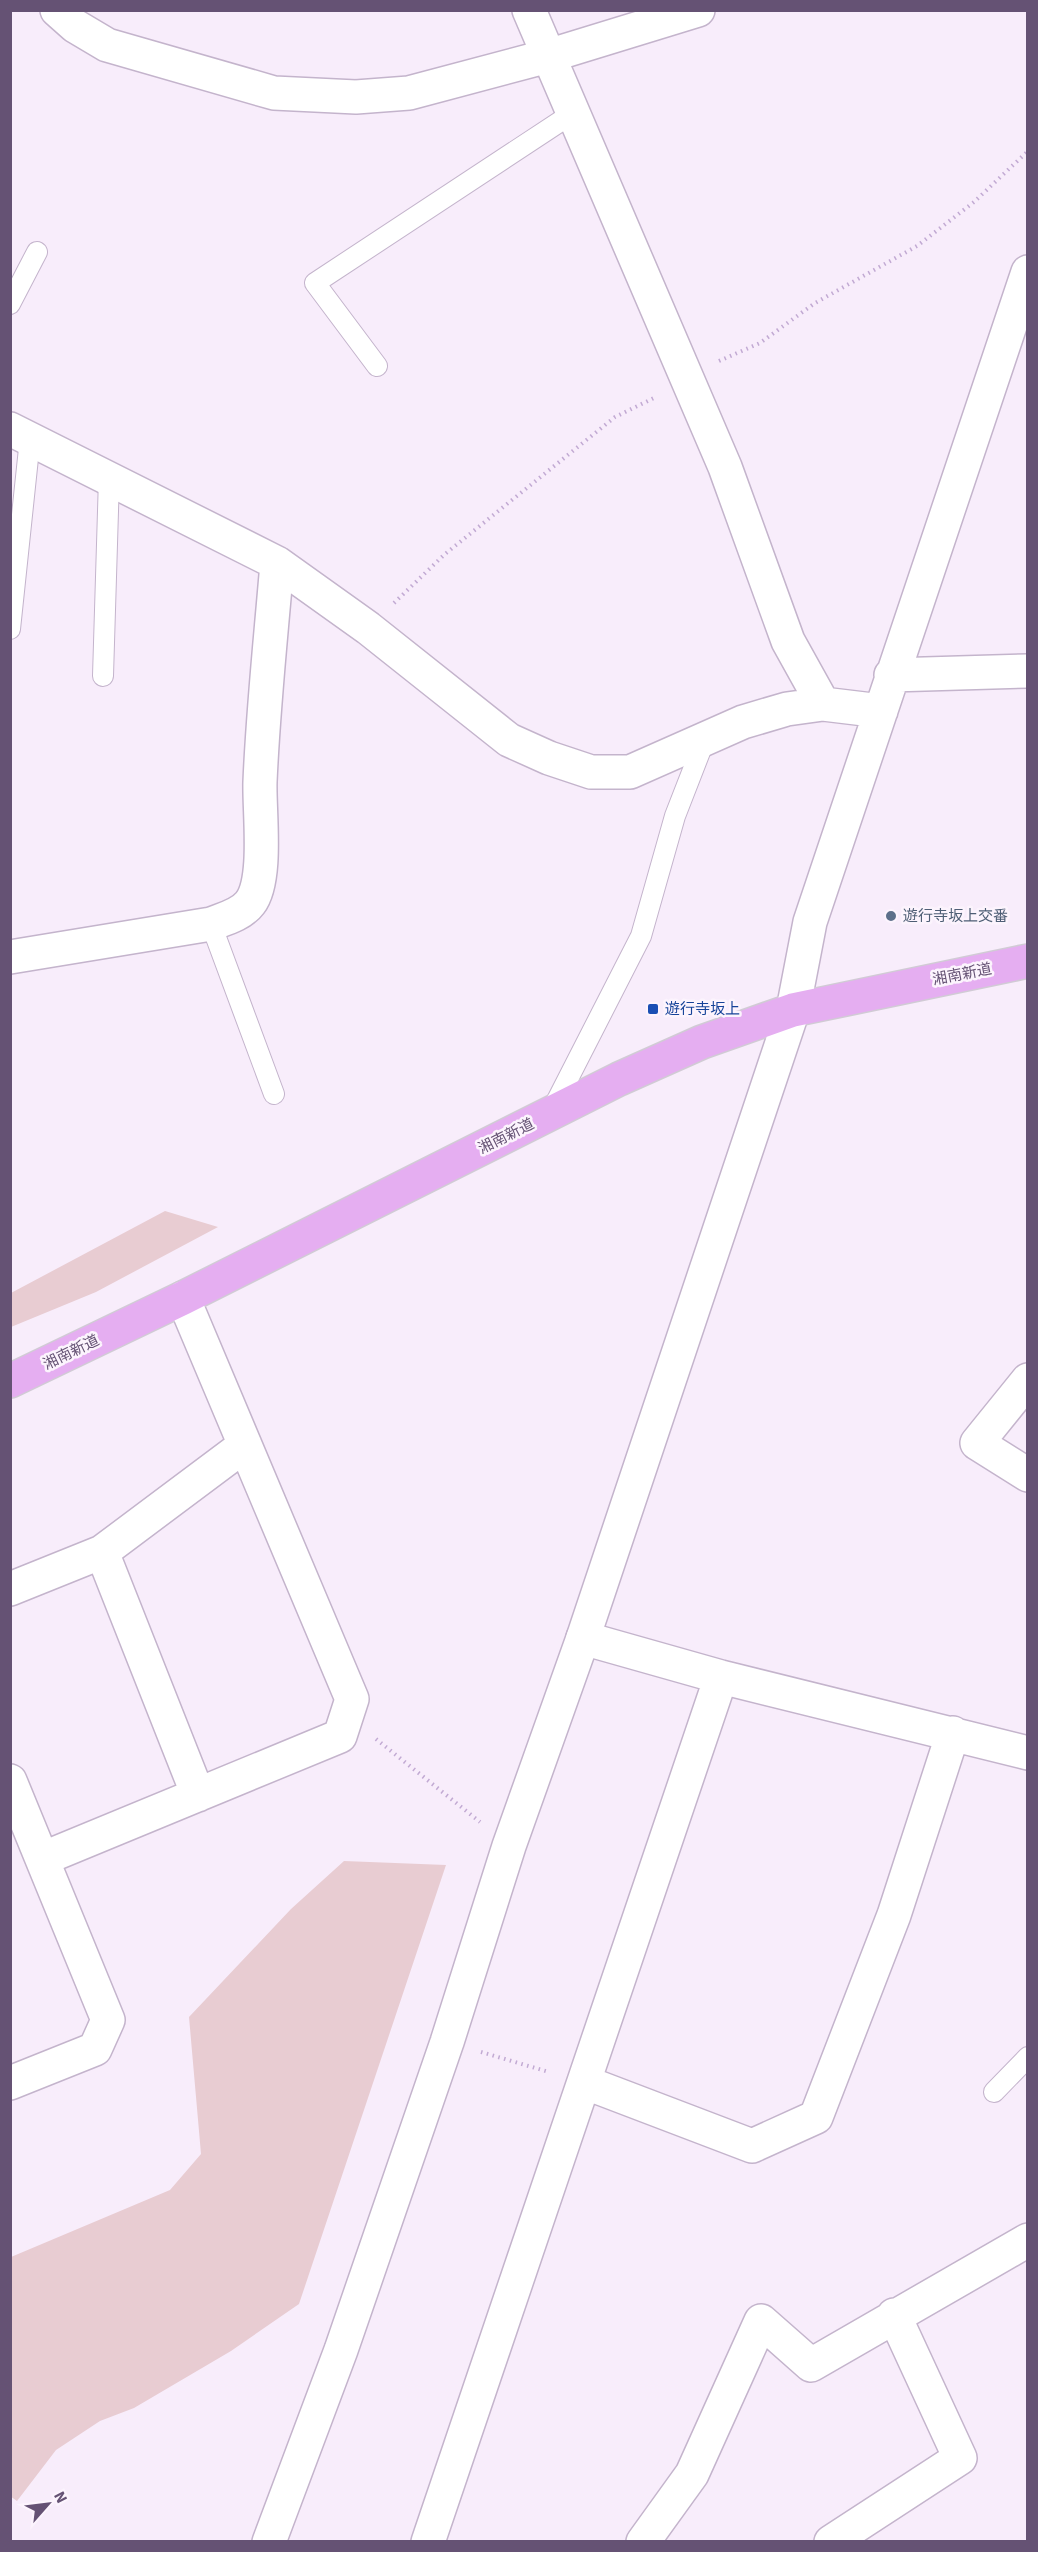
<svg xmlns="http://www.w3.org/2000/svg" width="1038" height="2552" viewBox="0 0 1038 2552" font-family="'Source Sans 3','Noto Sans JP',sans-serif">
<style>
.green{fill:#e8ccd2}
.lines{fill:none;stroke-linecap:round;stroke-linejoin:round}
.service-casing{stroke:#c4b4cc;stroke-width:22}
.minor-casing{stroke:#c4b4cc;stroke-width:36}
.tertiary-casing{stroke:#c4b4cc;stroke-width:36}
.primary-casing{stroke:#d1cbd5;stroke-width:36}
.path{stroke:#c2aad3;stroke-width:4;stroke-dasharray:1.5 4.5;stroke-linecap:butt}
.service{stroke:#fff;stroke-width:20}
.minor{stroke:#fff;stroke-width:33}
.tertiary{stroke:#fff;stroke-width:33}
.primary{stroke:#e5aef1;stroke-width:33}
.service-dot{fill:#5c6f8a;stroke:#fcf4fd;stroke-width:2}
.transit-dot{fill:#1a4fb4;stroke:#fcf4fd;stroke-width:2}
.labels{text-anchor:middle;stroke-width:5;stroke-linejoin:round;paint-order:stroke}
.service-label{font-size:15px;fill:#4e5e75;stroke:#fcf4fd;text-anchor:start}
.street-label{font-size:15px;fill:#655274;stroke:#fcf4fd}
.transit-label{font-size:15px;fill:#164399;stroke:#fcf4fd;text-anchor:start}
</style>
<rect width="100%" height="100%" fill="#f8edfb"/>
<!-- green -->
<path class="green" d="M 165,1211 L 218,1227 L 96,1292 L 11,1327 L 11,1293 Z
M 344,1861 L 446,1865 L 299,2304 L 231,2351 L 134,2408 L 100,2421 L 56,2450 L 17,2501 L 10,2496 L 11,2257 L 170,2190 L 201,2154 L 189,2017 L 291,1909 Z"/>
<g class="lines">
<!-- service casing -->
<g class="service-casing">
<path id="service" d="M 10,304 L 37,252
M 377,366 L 315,283 L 573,113
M 10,629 L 30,439
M 103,676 L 109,478
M 211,924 L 274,1094
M 551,1112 L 641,936 L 675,816 L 705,739
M 994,2092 L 1028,2057"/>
</g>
<!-- minor casing -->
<g class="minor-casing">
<path id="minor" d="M 57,10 L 75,26 L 107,45 L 274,93 L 356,97 L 409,93 L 548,56 L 698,10
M 529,10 L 725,467 L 788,641 L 823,704
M 10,429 L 277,563 L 368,628 L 509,740 L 549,758 L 591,772 L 630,772 L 743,722 L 787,709 L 823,704 L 881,711
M 891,675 L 1028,671
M 10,957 L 211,924 C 224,919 241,915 250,903 C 268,880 259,811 260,782 C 263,709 271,636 277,563
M 793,1010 L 810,922 L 1028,272
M 1028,1380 L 977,1443 L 1028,1475
M 102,1552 L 198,1795
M 10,1589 L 102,1552 L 245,1445
M 583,1638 L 721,1677 L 1028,1753
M 10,1781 L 108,2020 L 95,2049 L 10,2083
M 42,1859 L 340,1736 L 352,1699 L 183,1298
M 584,2082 L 752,2146 L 816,2117 L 894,1915 L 953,1733
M 428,2542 L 721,1677
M 643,2542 L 692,2474 L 761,2321 L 811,2365 L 1028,2240
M 831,2542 L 960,2458 L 894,2315"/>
</g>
<!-- tertiary casing -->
<g class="tertiary-casing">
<path id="tertiary" d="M 269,2542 L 341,2350 L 447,2042 L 509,1846 L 583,1638 L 793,1010"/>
</g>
<!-- primary casing -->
<g class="primary-casing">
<path id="primary" d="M 10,1381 L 183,1298 L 619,1079 L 702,1042 L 793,1010 L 1028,961"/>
</g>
<!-- path -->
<path class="path" d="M 719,361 L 760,343 L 815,303 L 917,246 L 974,202 L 1028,151
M 394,603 L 445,554 L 615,417 L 656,397
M 376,1739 L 480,1822
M 481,2052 L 549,2072"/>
<!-- service -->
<use href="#service" class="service"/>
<!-- minor -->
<use href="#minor" class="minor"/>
<!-- tertiary -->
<use href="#tertiary" class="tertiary"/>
<!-- primary -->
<use href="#primary" class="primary"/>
</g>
<!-- markers -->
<circle class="service-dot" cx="891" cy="916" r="6"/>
<rect class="transit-dot" x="647" y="1003" width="12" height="12" rx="3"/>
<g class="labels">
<!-- service labels -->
<g class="service-label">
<text x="903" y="921">遊行寺坂上交番</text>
</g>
<!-- street labels -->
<g class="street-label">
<text transform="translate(962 974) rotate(-11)" y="5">湘南新道</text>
<text transform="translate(506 1136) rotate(-27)" y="5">湘南新道</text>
<text transform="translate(71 1352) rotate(-26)" y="5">湘南新道</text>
</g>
<!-- transit labels -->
<g class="transit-label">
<text x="665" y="1014">遊行寺坂上</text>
</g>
</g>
<!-- border -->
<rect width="1038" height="2552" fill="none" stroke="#655274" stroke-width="24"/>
<!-- north arrow -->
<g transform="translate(48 2504) rotate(62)" stroke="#fcf4fd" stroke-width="4.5" paint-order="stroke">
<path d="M0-4.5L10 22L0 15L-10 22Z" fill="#655274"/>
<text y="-9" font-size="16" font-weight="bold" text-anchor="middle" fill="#655274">N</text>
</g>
</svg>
